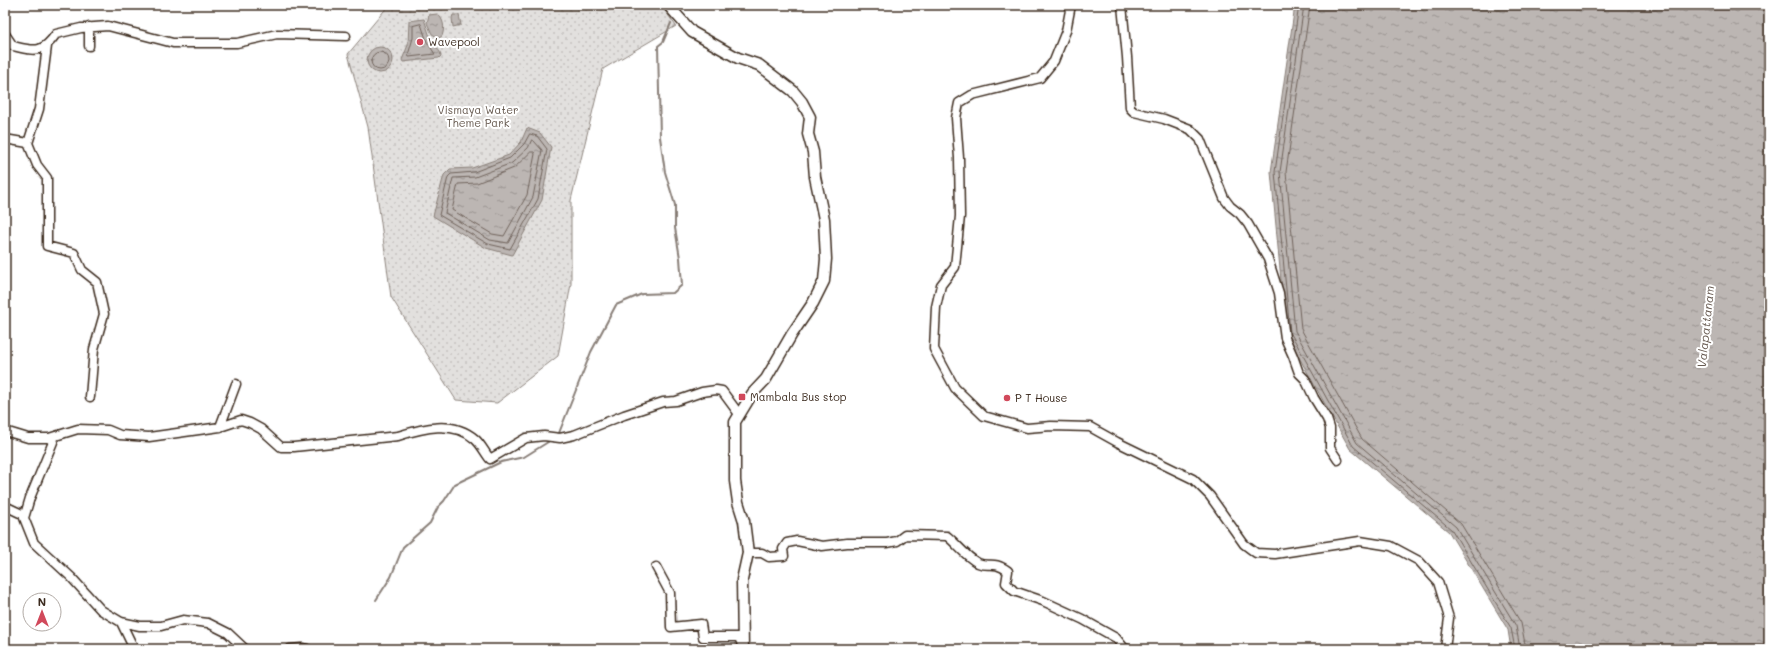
<svg xmlns="http://www.w3.org/2000/svg" width="1774" height="654" viewBox="0 0 1774 654" font-family="Mali,sans-serif">
<style>
.park{fill:url(#park-dots);stroke:#8e857e}
.water{fill:url(#water-ripples);stroke:#887e77}
.lines{fill:none;stroke-linecap:round;stroke-linejoin:round}
.shore{stroke:#6f625a;stroke-width:1}
.stream{stroke:#887e77;stroke-width:2}
.minor-casing{stroke:#3b2a1e;stroke-width:11}
.major-casing{stroke:#3b2a1e;stroke-width:13}
.minor{stroke:#fff;stroke-width:8}
.major{stroke:#fff;stroke-width:10}
.poi-dot{fill:#d1495b;stroke:#fff;stroke-width:1.5}
.labels{text-anchor:middle;stroke-width:4;stroke-linejoin:round;paint-order:stroke}
.poi-label{font-size:11px;fill:#3b2a1e;stroke:#fff;text-anchor:start}
.park-label{font-size:11px;fill:#65584e;stroke:#fff}
.water-label{font-size:12px;font-style:italic;fill:#685b52;stroke:#fff}
</style>
<defs>
<pattern id="park-dots" width="8" height="8" patternUnits="userSpaceOnUse"><rect width="8" height="8" fill="#e2e0de"/><path d="M2 2h.1M6 6h.1" fill="none" stroke="#c3c0be" stroke-width="1.8" stroke-linecap="round"/></pattern>
<pattern id="water-ripples" width="26" height="14" patternUnits="userSpaceOnUse"><rect width="26" height="14" fill="#bcb6b3"/><path d="M2 4q2-2 4 0t4 0M15 11q2-2 4 0t4 0" fill="none" stroke="#9a9491"/></pattern>
</defs>
<rect width="100%" height="100%" fill="#fff"/>
<filter id="ink" filterUnits="userSpaceOnUse"><feTurbulence type="fractalNoise" baseFrequency=".025" numOctaves="2"/><feDisplacementMap in="SourceGraphic" scale="8" xChannelSelector="R" yChannelSelector="G"/><feConvolveMatrix kernelMatrix="1 2 1 2 8 2 1 2 1" color-interpolation-filters="sRGB"/></filter>
<g filter="url(#ink)">
<!-- park -->
<path class="park" d="M 389,5 L 661,5 L 676,26 L 603,69 L 571,200 L 571,284 L 558,356 L 497,403 L 456,400 L 391,297 L 368,127 L 348,54 Z"/>
<!-- water -->
<path class="water" d="M 1295,5 L 1769,5 L 1769,649 L 1511,649 L 1508,630 L 1449,532 L 1350,449 L 1286,334 L 1271,172 Z
M 437,14 C 444,19 445,28 442,36 L 439,38 L 432,34 L 427,23 L 429,15 Z
M 453,15 L 459,15 L 461,25 L 453,27 L 452,18 Z
M 424,19 L 431,40 L 440,52 L 441,56 L 439,58 L 403,62 L 402,60 L 408,45 L 409,21 Z
M367 60a13 13 0 1 1 26 0a13 13 0 1 1-26 0Z
M 527,128 L 540,133 L 551,147 L 542,200 L 512,255 L 486,248 L 433,216 L 444,175 L 450,169 L 472,168 L 509,155 L 521,142 Z"/>
<g class="lines">
<!-- shore -->
<path class="shore" d="M 1299,5 L 1275,172 L 1290,332 L 1353,446 L 1452,530 L 1511,628 L 1515,649
M 1304,5 L 1280,172 L 1295,331 L 1357,443 L 1456,527 L 1516,626 L 1520,649
M 1310,5 L 1286,172 L 1301,329 L 1362,439 L 1461,524 L 1521,623 L 1526,649
M 421,24 L 427,42 L 435,54 L 409,57 L 408,55 L 413,38 L 413,26 Z
M371 61a9 9 0 1 1 18 0a9 9 0 1 1-18 0Z
M 530,134 L 537,136 L 547,149 L 538,199 L 510,249 L 488,244 L 439,215 L 448,177 L 451,174 L 474,172 L 510,158 L 524,144 Z
M 532,140 L 534,141 L 542,150 L 533,197 L 508,243 L 490,240 L 445,213 L 453,178 L 475,177 L 512,163 L 528,148 Z
M 531,152 L 534,152 L 535,154 L 527,195 L 504,236 L 492,234 L 452,210 L 458,184 L 477,183 L 514,168 Z"/>
<!-- stream -->
<path class="stream" d="M 677,10 L 679,5
M 559,433 L 591,352 L 616,305 L 642,294 L 673,293 L 682,285 L 680,258 L 675,228 L 675,205 L 665,172 L 660,137 L 658,46 L 663,42 L 671,23
M 376,600 L 391,577 L 403,547 L 430,523 L 438,507 L 444,501 L 455,484 L 501,462 L 524,457 L 548,442"/>
<!-- minor casing -->
<g class="minor-casing">
<path id="minor" d="M 1071,5 L 1066,31 L 1054,61 L 1040,78 L 972,95 L 959,103 L 956,118 L 959,158 L 960,216 L 955,267 L 941,285 L 936,307 L 934,349 L 955,388 L 984,416 L 1027,428 L 1051,426 L 1090,427 L 1117,442 L 1193,479 L 1210,496 L 1244,544 L 1256,553 L 1275,554 L 1360,541 L 1391,546 L 1419,561 L 1438,582 L 1449,618 L 1445,649
M 1122,5 L 1127,57 L 1130,108 L 1134,112 L 1164,119 L 1190,129 L 1200,139 L 1224,198 L 1230,206 L 1240,214 L 1248,224 L 1268,259 L 1279,293 L 1285,338 L 1293,356 L 1299,373 L 1305,379 L 1314,398 L 1327,419 L 1330,428 L 1330,448 L 1338,460
M 89,27 L 89,46
M 5,34 L 13,46 C 35,51 42,54 56,34 L 81,28 L 108,26 L 173,43 L 237,43 L 277,34 L 346,36
M 5,139 L 28,143 L 39,109 L 47,46
M 28,143 L 37,165 L 47,178 L 47,246 L 74,253 L 82,270 L 97,282 L 104,314 L 94,349 L 90,397
M 220,427 L 236,384
M 5,431 L 28,438 L 49,438 L 53,442 L 30,498 L 24,518 L 34,543 L 71,577 L 101,610 L 121,622 L 140,626 L 161,626 L 183,620 L 208,623 L 228,633 L 245,649
M 49,438 L 78,429 L 108,430 L 120,435 L 149,437 L 220,427 L 241,420 L 250,423 L 261,429 L 281,447 L 294,447 L 398,436 C 423,428 453,420 475,439 C 481,444 485,453 490,459 L 526,438 L 544,436 L 560,438 L 574,435 L 624,415 L 663,402 L 676,401 L 702,392 L 716,390 L 722,391 L 739,414
M 5,506 L 24,515
M 748,553 L 762,553 L 769,557 L 784,556 L 783,549 L 787,543 L 797,541 L 822,546 L 847,543 L 887,543 L 897,541 L 905,535 L 947,536 C 957,544 966,557 978,563 C 989,568 993,560 1008,571 L 1006,583 L 1014,591 L 1043,601 L 1082,619 L 1116,638 L 1124,648 L 1128,649
M 656,567 L 670,593 L 671,627 L 701,624 L 703,637 L 739,637 L 742,645
M 121,622 L 134,649
M 290,649 L 302,648 L 307,649"/>
</g>
<!-- major casing -->
<g class="major-casing">
<path id="major" d="M 668,5 L 692,32 L 738,58 L 759,65 L 793,91 L 802,102 L 810,117 L 808,134 L 813,152 L 815,177 L 824,219 L 826,259 L 824,281 L 813,303 L 792,334 L 766,379 L 752,394 L 735,422 L 735,481 L 738,502 L 744,521 L 748,553 L 742,580 L 743,649"/>
</g>
<!-- minor -->
<use href="#minor" class="minor"/>
<!-- major -->
<use href="#major" class="major"/>
</g>
</g>
<!-- markers -->
<g class="poi-dot">
<circle cx="420" cy="42" r="4"/>
<rect x="738" y="393" width="8" height="8" rx="2"/>
<circle cx="1007" cy="398" r="4"/>
</g>
<g class="labels">
<!-- poi labels -->
<g class="poi-label">
<text x="428" y="46">Wavepool</text>
<text x="750" y="401">Mambala Bus stop</text>
<text x="1015" y="402">P T House</text>
</g>
<!-- park labels -->
<g class="park-label">
<text x="478" y="114">Vismaya Water<tspan x="478" dy="13">Theme Park</tspan></text>
</g>
<!-- water labels -->
<g class="water-label">
<text transform="translate(1706 327) rotate(-84)" y="4">Valapattanam</text>
</g>
</g>
<!-- margin -->
<rect width="1774" height="654" fill="none" stroke="#fff" stroke-width="20"/>
<rect x="10" y="10" width="1754" height="634" fill="none" stroke="#3b2a1e" stroke-width="1.5" filter="url(#ink)"/>
<!-- north arrow -->
<g transform="translate(42 612)"><circle r="19" fill="#ffffff" stroke="#b1aaa5"/>
<path d="M0-3L7 15L0 10L-7 15Z" fill="#d1495b"/>
<text y="-6" font-size="11" font-weight="bold" text-anchor="middle" fill="#3b2a1e">N</text>
</g>
</svg>
